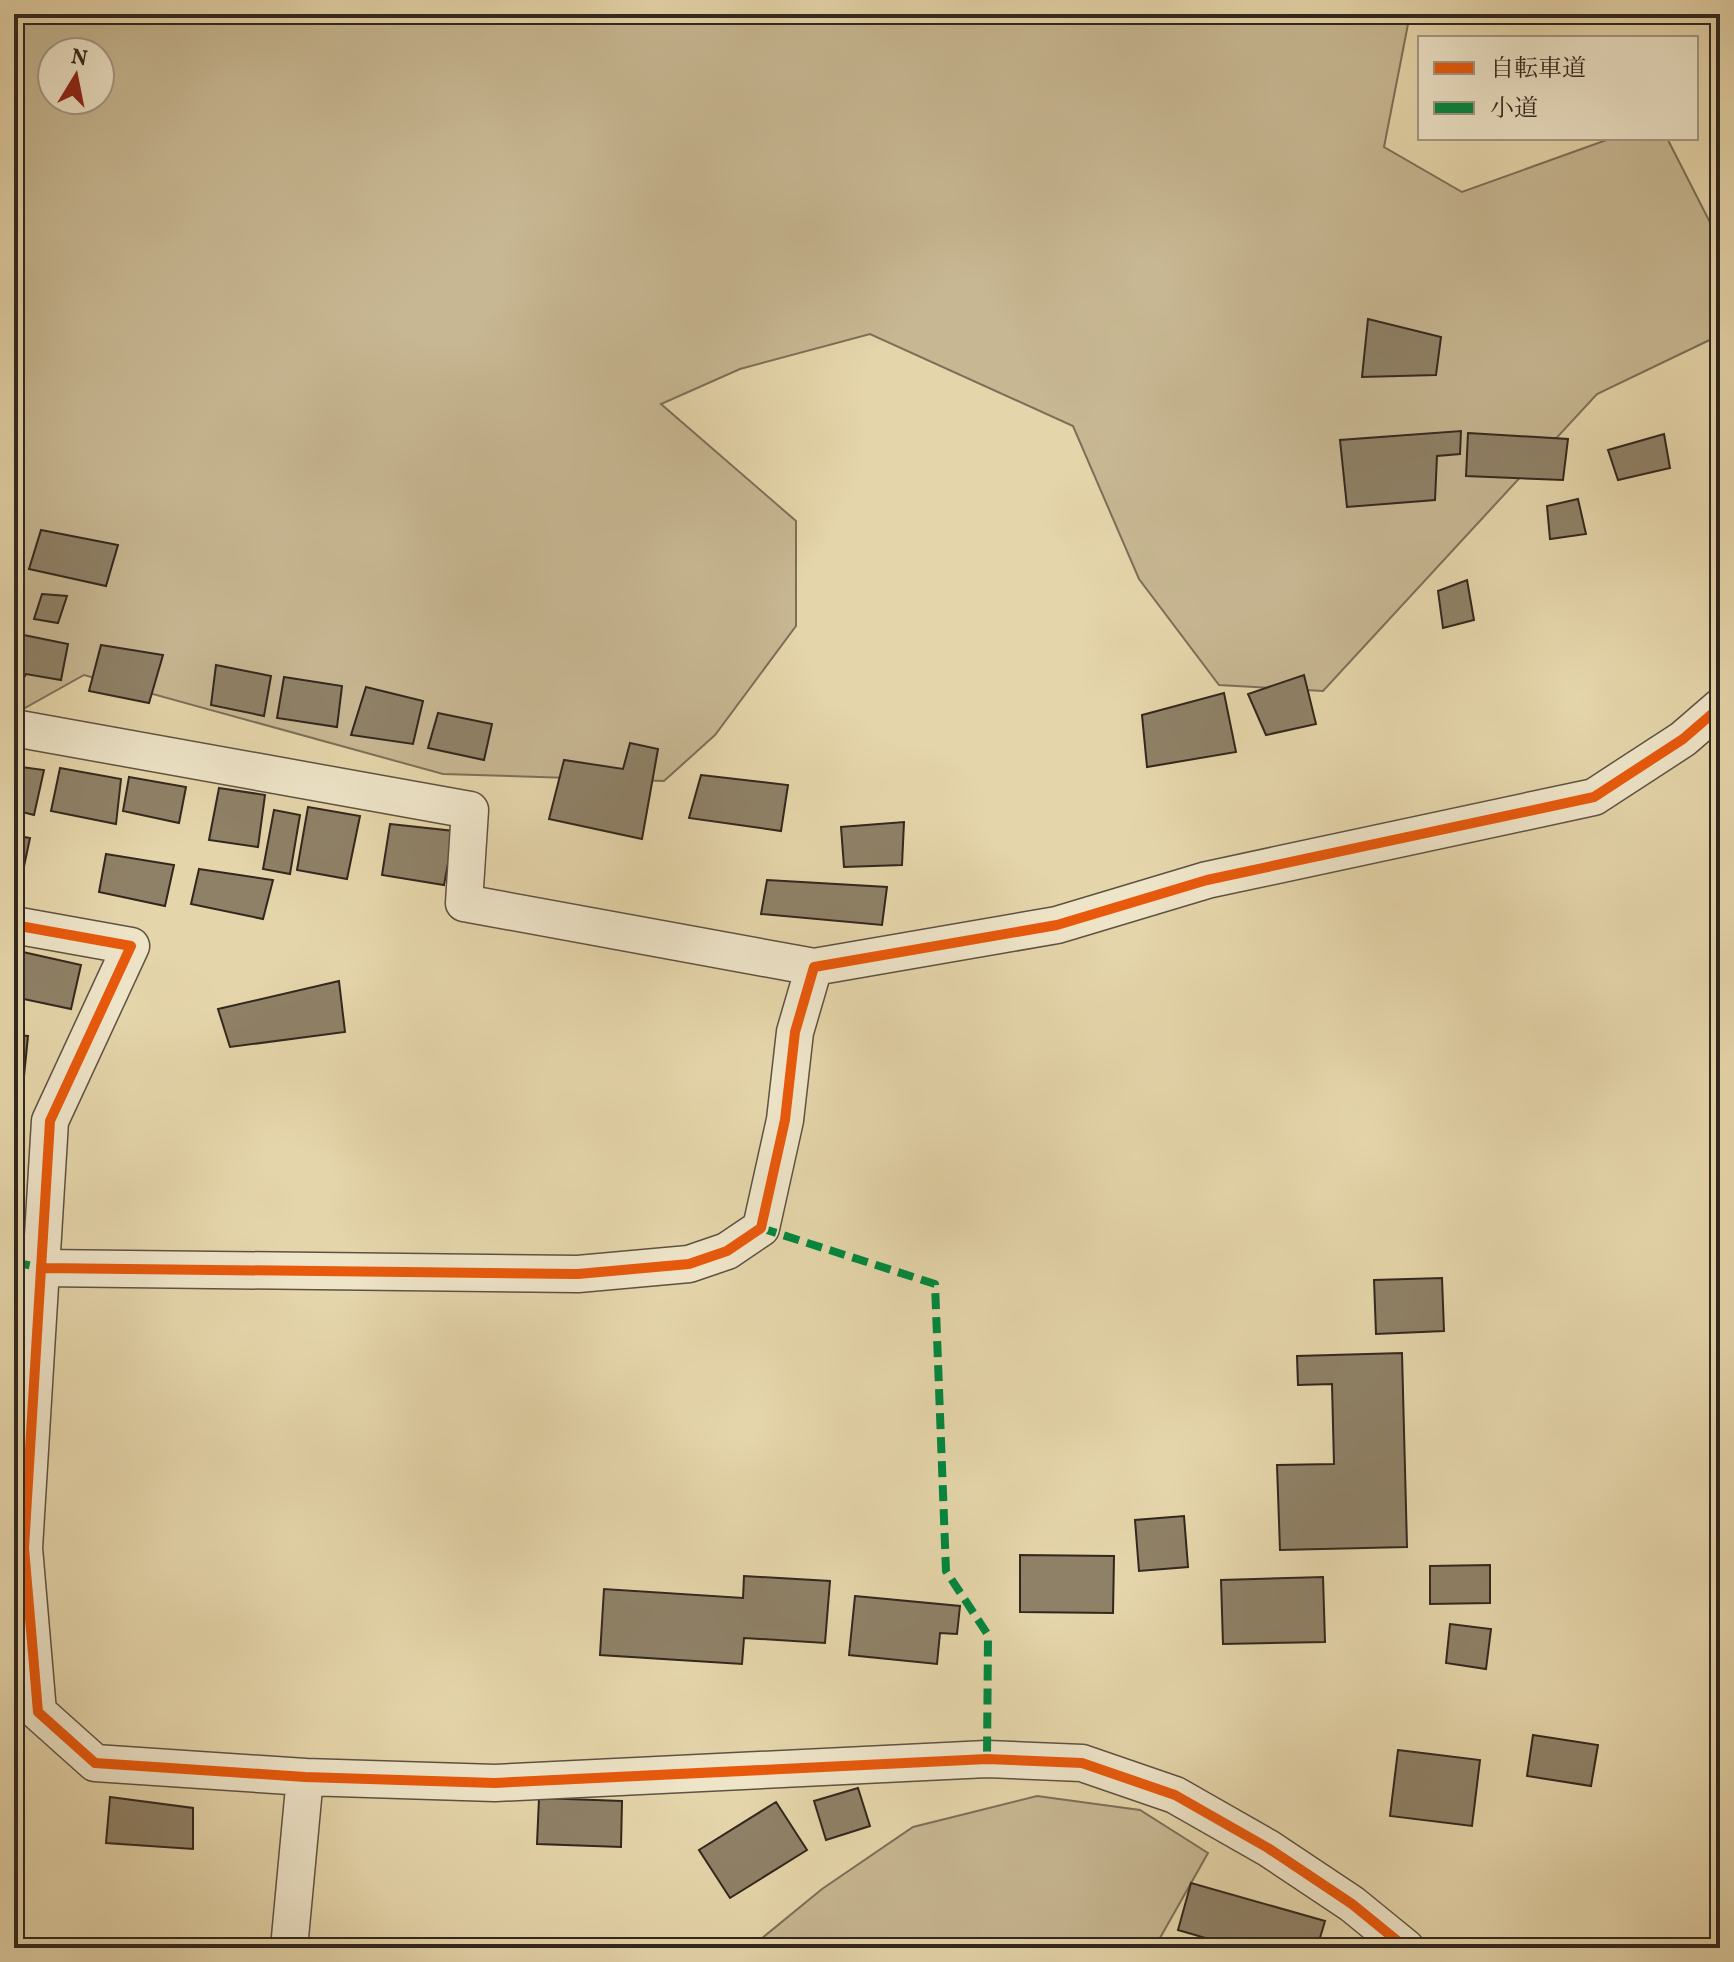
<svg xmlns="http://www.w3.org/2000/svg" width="1734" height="1962" viewBox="0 0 1734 1962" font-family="Vollkorn,'Noto Serif JP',serif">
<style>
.green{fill:#c7b792;stroke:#7c6f58;stroke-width:2;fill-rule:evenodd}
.building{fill:#8f8167;stroke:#32271e;stroke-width:2}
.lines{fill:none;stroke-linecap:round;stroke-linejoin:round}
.street-casing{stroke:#5f5241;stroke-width:39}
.street{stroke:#eee4c8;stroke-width:36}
.quiet{stroke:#00873e;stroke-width:8;stroke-dasharray:16 8;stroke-linecap:butt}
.cycleway-casing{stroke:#eee4c8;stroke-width:15}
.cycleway{stroke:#e8590c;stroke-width:10}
</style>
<rect width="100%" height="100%" fill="#e5d5aa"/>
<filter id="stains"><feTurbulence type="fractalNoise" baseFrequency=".0025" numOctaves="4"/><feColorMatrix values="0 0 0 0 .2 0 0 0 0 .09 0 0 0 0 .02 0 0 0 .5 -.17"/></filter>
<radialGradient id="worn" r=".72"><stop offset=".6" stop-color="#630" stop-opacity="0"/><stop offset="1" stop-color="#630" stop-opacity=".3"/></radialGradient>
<!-- green -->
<path class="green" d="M 14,14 L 1410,14 L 1384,147 L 1462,192 L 1612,138 L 1667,138 L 1720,242 L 1720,335 L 1597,394 L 1323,691 L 1219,685 L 1139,579 L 1073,426 L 870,334 L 740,369 L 661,404 L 796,521 L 796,626 L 715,735 L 664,781 L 443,774 L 84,675 L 14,714 ZM 52,52 L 100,52 L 100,100 L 52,100 Z
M 1037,1796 L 1140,1810 L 1208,1853 L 1160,1938 L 1167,1948 L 750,1948 L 822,1889 L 913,1827 Z"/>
<!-- building -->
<path class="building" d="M 1368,319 L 1441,337 L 1436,375 L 1362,377 Z
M 1461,431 L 1460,454 L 1437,456 L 1435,500 L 1347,507 L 1340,440 Z
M 1468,433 L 1568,439 L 1563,480 L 1466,476 Z
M 1664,434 L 1670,468 L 1618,480 L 1608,450 Z
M 1578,499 L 1586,534 L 1550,539 L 1547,506 Z
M 41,530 L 118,545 L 106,586 L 29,569 Z
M 1467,580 L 1474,620 L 1443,628 L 1438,591 Z
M 42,594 L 67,596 L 58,623 L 34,619 Z
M 14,633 L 68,644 L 61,680 L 26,674 L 14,695 Z
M 101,645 L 163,655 L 149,703 L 89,691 Z
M 216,665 L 271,676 L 264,716 L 211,705 Z
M 1304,675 L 1316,724 L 1266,735 L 1248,694 Z
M 284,677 L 342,686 L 337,727 L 277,718 Z
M 366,687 L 423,701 L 413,744 L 351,735 Z
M 1224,693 L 1236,752 L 1147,767 L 1142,715 Z
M 438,713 L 492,724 L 484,760 L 428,748 Z
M 630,743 L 658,749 L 642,839 L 549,819 L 564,760 L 623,769 Z
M 14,766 L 44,770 L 34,815 L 14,810 Z
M 60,768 L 121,779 L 116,824 L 51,811 Z
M 701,775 L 788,785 L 781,831 L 689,818 Z
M 129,777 L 186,787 L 179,823 L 123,811 Z
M 219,788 L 265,795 L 258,847 L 209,840 Z
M 308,807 L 360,816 L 347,879 L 297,870 Z
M 274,810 L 300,815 L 290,874 L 263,869 Z
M 904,822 L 902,865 L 844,867 L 841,827 Z
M 390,824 L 454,831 L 444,885 L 382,875 Z
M 14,835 L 30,838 L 20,885 L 14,884 Z
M 106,854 L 174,865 L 165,906 L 99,892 Z
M 199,869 L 273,880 L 263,919 L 191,904 Z
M 767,880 L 887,887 L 882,925 L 761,914 Z
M 14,950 L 81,965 L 71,1009 L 14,997 Z
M 339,981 L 345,1032 L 230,1047 L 218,1009 Z
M 14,1035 L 28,1036 L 24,1076 L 14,1074 Z
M 1442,1278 L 1444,1331 L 1376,1334 L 1374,1280 Z
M 1402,1353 L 1407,1547 L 1280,1550 L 1277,1465 L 1334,1464 L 1332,1384 L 1298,1385 L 1297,1356 Z
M 1184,1516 L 1188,1567 L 1139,1571 L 1135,1520 Z
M 1020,1555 L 1114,1556 L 1113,1613 L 1020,1612 Z
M 1490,1565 L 1490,1603 L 1430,1604 L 1430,1566 Z
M 744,1576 L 830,1581 L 825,1643 L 744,1638 L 742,1664 L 600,1655 L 604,1589 L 743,1598 Z
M 1323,1577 L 1325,1642 L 1223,1644 L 1221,1580 Z
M 855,1596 L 960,1606 L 957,1634 L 940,1633 L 937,1664 L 849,1655 Z
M 1450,1624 L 1491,1629 L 1486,1669 L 1446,1663 Z
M 1533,1735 L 1598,1745 L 1591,1786 L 1527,1776 Z
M 1398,1750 L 1480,1760 L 1472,1826 L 1390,1816 Z
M 858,1788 L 870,1826 L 826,1840 L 814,1801 Z
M 110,1797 L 193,1808 L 193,1849 L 106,1843 Z
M 539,1798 L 622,1801 L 621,1847 L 537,1844 Z
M 776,1802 L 807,1850 L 730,1898 L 699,1850 Z
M 1191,1883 L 1325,1921 L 1317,1948 L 1286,1943 L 1285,1948 L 1240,1948 L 1178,1930 Z"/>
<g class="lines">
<!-- street casing -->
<g class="street-casing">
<path id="street" d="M 14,728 L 470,810 L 464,903 L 814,967
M 14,925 L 131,946 L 50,1121 L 24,1548 L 38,1712 L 95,1763 L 305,1777 L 495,1783 L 987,1759 L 1082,1763 L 1175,1795 L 1268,1848 L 1352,1904 L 1406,1948
M 42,1268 L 578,1274 L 689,1264 L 727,1251 L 761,1228 L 785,1120 L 795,1032 L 814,967 L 1057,925 L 1207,880 L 1594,797 L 1683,739 L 1720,707
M 289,1948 L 305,1777"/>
</g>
<!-- street -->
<use href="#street" class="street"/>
<!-- quiet -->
<path class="quiet" d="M 761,1228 L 935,1284 L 946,1571 L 988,1635 L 987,1759
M 14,1262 L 42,1268"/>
<!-- cycleway casing -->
<g class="cycleway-casing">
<path id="cycleway" d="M 14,925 L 131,946 L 50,1121 L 24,1548 L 38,1712 L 95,1763 L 305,1777 L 495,1783 L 987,1759 L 1082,1763 L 1175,1795 L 1268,1848 L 1352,1904 L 1406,1948
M 42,1268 L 578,1274 L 689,1264 L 727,1251 L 761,1228 L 785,1120 L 795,1032 L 814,967 L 1057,925 L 1207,880 L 1594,797 L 1683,739 L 1720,707"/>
</g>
<!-- cycleway -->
<use href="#cycleway" class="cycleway"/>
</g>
<!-- margin -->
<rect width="1734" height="1962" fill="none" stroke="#e5d5aa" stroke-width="48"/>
<rect x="16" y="16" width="1702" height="1930" fill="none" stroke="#32271e" stroke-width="4"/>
<rect x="24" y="24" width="1686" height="1914" fill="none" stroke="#32271e" stroke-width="2"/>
<!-- legend -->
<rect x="1418" y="36" width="280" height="104" fill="#eee4c8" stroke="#a39884" stroke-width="2"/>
<rect x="1434" y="62" width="40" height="12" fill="#e8590c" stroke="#a39884" stroke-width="2"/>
<text x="1490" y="76" font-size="24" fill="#32271e">自転車道</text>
<rect x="1434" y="102" width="40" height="12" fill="#00873e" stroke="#a39884" stroke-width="2"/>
<text x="1490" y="116" font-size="24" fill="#32271e">小道</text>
<!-- north arrow -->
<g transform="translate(76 76) rotate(10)"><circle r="38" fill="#eee4c8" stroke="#a39884" stroke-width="2"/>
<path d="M0-6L14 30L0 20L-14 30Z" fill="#8f2418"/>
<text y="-12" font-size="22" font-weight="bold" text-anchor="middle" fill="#32271e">N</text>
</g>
<rect width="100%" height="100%" filter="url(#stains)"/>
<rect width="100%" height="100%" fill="url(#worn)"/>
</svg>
